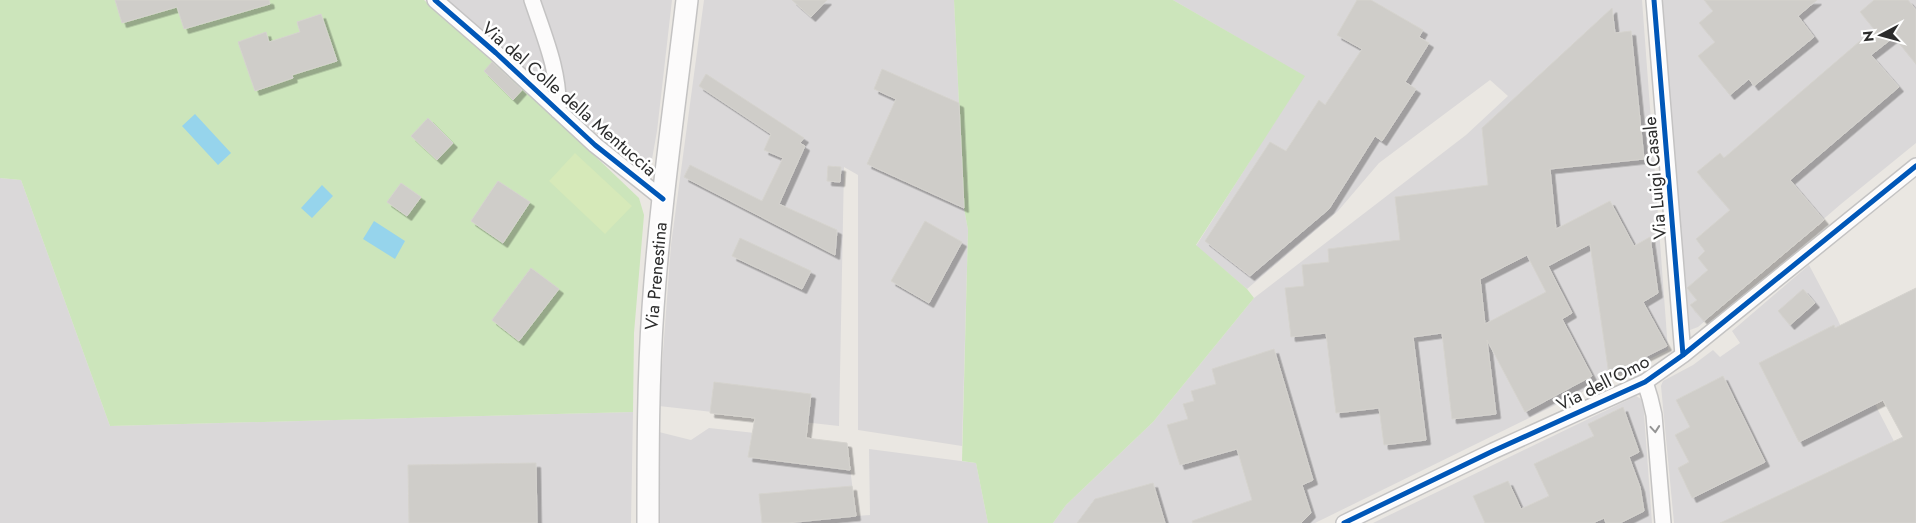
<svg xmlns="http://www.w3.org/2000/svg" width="1916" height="523" viewBox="0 0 1916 523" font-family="Jost,sans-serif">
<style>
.industrial{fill:#dad8d9}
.green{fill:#cce5bb}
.pitch{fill:#d6e9b9}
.water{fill:#96d4ec}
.building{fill:#cfcdc9;stroke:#d5d3ce;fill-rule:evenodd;filter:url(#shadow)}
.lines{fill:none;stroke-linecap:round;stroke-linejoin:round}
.street-casing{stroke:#c4c3c3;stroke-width:18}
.secondary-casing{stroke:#c4c3c3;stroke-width:24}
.street{stroke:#fcfbfb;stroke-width:15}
.secondary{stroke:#fcfbfb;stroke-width:21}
.cycleway-casing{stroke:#fff;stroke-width:8}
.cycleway{stroke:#0057b8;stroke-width:5}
.oneway{stroke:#949494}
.labels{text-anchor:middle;stroke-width:5;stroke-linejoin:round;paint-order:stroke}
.street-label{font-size:18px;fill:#2c2c2c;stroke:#fff}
</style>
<defs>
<filter id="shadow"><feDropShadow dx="4.5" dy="4.5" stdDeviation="0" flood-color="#0004"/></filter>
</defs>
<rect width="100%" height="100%" fill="#eae7e2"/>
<!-- industrial -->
<path class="industrial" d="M 448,0 L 672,0 L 657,131 L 652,159 L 645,166 L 634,166 L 624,158 Z
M 704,0 L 954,0 L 964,208 L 968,230 L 962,446 L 858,430 L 858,175 L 844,167 L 839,426 L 659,406 L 671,245 Z
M 1173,0 L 1642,0 L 1668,350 L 1315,523 L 1053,523 L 1066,505 L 1153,422 L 1254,298 L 1466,135 L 1508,96 L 1490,80 L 1379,163 L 1338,211 L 1247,289 L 1196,246 L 1304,76 Z
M 1661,0 L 1916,0 L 1916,143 L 1841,204 L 1698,327 L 1690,330 Z
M 0,178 L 21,180 L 110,426 L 633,412 L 631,523 L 0,523 Z
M 1809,265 L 1837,318 L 1878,410 L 1916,484 L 1916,523 L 1674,523 L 1661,386 L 1663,381 L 1693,365 L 1713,350 L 1720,357 L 1740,343 L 1732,331 Z
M 1636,396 L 1643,400 L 1652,523 L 1373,523 Z
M 709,428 L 847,443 L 856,516 L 870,515 L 869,449 L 976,463 L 988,523 L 658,523 L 659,432 L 691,440 Z"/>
<!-- green -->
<path class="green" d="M 0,0 L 424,0 L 555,118 L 639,198 L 644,215 L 634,333 L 633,412 L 110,426 L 21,180 L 0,178 Z
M 954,0 L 1173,0 L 1305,76 L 1196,245 L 1247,289 L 1254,298 L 1153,422 L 1066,505 L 1053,523 L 988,523 L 976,463 L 962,461 L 968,230 L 964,208 Z"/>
<!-- pitch -->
<path class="pitch" d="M 575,153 L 632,206 L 605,234 L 549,181 Z"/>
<!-- water -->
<path class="water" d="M 195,114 L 231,153 L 218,165 L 182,126 Z
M 322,185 L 333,196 L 312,218 L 301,208 Z
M 374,221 L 405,241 L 395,259 L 363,239 Z"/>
<!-- building -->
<path class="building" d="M 115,0 L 269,0 L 270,4 L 184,29 L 177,7 L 122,23 Z
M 792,0 L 827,0 L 811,17 Z
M 1357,0 L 1371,0 L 1423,30 L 1419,37 L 1429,43 L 1405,82 L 1416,89 L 1382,141 L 1375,136 L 1329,209 L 1250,276 L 1205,241 L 1270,142 L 1286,151 L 1319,100 L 1325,105 L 1362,49 L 1337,35 Z
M 1704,0 L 1817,0 L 1798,16 L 1814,37 L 1754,86 L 1749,79 L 1730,95 L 1698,56 L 1715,42 L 1699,23 L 1713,11 Z
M 1874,0 L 1908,0 L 1916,10 L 1916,64 L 1894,37 L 1871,55 L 1899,87 L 1790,180 L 1824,220 L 1704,321 L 1690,305 L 1697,300 L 1687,288 L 1708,270 L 1698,258 L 1705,251 L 1696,239 L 1730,210 L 1697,172 L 1720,153 L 1724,158 L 1874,29 L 1860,12 Z
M 1612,8 L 1615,33 L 1631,31 L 1644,159 L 1550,169 L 1556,229 L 1610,201 L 1634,246 L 1650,237 L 1658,293 L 1643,302 L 1667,346 L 1609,375 L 1590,244 L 1548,266 L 1572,313 L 1562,319 L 1592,376 L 1525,412 L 1487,340 L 1496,414 L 1452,419 L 1442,333 L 1413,337 L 1426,440 L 1384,445 L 1379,408 L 1336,413 L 1326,333 L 1291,337 L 1285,288 L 1304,286 L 1302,265 L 1329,262 L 1328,249 L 1400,240 L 1395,197 L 1488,185 L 1482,128 ZM 1527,255 L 1546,292 L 1485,324 L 1480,279 Z
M 321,14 L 337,61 L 292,75 L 293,78 L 255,91 L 238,42 L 266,32 L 269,42 L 300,32 L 297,22 Z
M 492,62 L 522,90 L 513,100 L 484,71 Z
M 882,69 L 959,103 L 964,208 L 867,164 L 896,99 L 874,89 Z
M 706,74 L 804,138 L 800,143 L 805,146 L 779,204 L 837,230 L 835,255 L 684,177 L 690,165 L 762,201 L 783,158 L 764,150 L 771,134 L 699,86 Z
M 428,118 L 453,143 L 437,160 L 411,136 Z
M 828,166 L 841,167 L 840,182 L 827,181 Z
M 498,181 L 530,202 L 503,243 L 471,221 Z
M 401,183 L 421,197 L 407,216 L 387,202 Z
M 925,221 L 962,242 L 929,303 L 891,281 Z
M 740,238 L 811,271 L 802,289 L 732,256 Z
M 531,268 L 559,289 L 519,341 L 492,320 Z
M 1916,288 L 1916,523 L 1720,523 L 1903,437 L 1883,400 L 1799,442 L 1759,363 L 1834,325 L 1835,328 Z
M 1803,289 L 1815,303 L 1790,325 L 1778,311 Z
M 1274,349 L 1313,480 L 1302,485 L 1311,513 L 1301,523 L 1193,523 L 1192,521 L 1252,500 L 1237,449 L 1180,465 L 1167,425 L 1188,419 L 1183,404 L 1194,401 L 1191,391 L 1216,384 L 1212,369 Z
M 1723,376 L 1765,462 L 1692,498 L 1678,468 L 1689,462 L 1675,435 L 1690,427 L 1676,400 Z
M 714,382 L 811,394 L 806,438 L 847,443 L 850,470 L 748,457 L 755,418 L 710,413 Z
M 1623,407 L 1639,452 L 1629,457 L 1640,487 L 1644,511 L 1620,523 L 1606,523 L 1604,518 L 1593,523 L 1485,523 L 1473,496 L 1508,481 L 1521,509 L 1549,496 L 1534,464 L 1594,436 L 1588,424 Z
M 536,463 L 537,523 L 409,523 L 408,465 Z
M 1153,483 L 1165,523 L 1077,523 L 1095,499 Z
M 852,486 L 856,516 L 787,523 L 762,523 L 759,494 Z"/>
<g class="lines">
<!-- street casing -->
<g class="street-casing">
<path id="street" d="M 435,0 L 496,53 L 595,145 L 663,199
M 532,0 C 544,36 560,72 558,111
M 1654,0 L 1683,355
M 1645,382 L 1650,398 L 1654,415 L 1663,523
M 1344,523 L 1493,451 L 1645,382 L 1683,355 L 1916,166"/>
</g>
<!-- secondary casing -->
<g class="secondary-casing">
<path id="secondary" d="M 648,523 C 648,451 648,379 653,308 C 660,205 675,103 687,0"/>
</g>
<!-- street -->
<use href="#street" class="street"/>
<!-- secondary -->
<use href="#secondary" class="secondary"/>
<!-- cycleway casing -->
<g class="cycleway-casing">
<path id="cycleway" d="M 435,0 L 496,53 L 595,145 L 663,199
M 1654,0 L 1683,355
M 1344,523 L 1493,451 L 1645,382 L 1683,355 L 1916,166"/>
</g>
<!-- cycleway -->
<use href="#cycleway" class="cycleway"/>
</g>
<!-- one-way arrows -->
<defs><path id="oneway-chevron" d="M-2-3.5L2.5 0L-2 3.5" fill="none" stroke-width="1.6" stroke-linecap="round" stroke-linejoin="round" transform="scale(1.25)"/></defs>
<use class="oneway" href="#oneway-chevron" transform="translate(1655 429) rotate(85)"/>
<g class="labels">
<!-- street labels -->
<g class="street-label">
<text transform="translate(569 99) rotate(41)" y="6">Via del Colle della Mentuccia</text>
<text transform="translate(1655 178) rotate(-95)" y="6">Via Luigi Casale</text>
<text transform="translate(656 276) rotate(-85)" y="6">Via Prenestina</text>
<text transform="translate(1603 383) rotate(-27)" y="6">Via dell'Omo</text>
</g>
</g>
<!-- north arrow -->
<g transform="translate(1881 35) rotate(264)" stroke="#ffffff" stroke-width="4" paint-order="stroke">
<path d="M0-4L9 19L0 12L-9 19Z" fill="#2c2c2c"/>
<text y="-8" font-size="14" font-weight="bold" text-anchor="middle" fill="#2c2c2c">N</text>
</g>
</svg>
